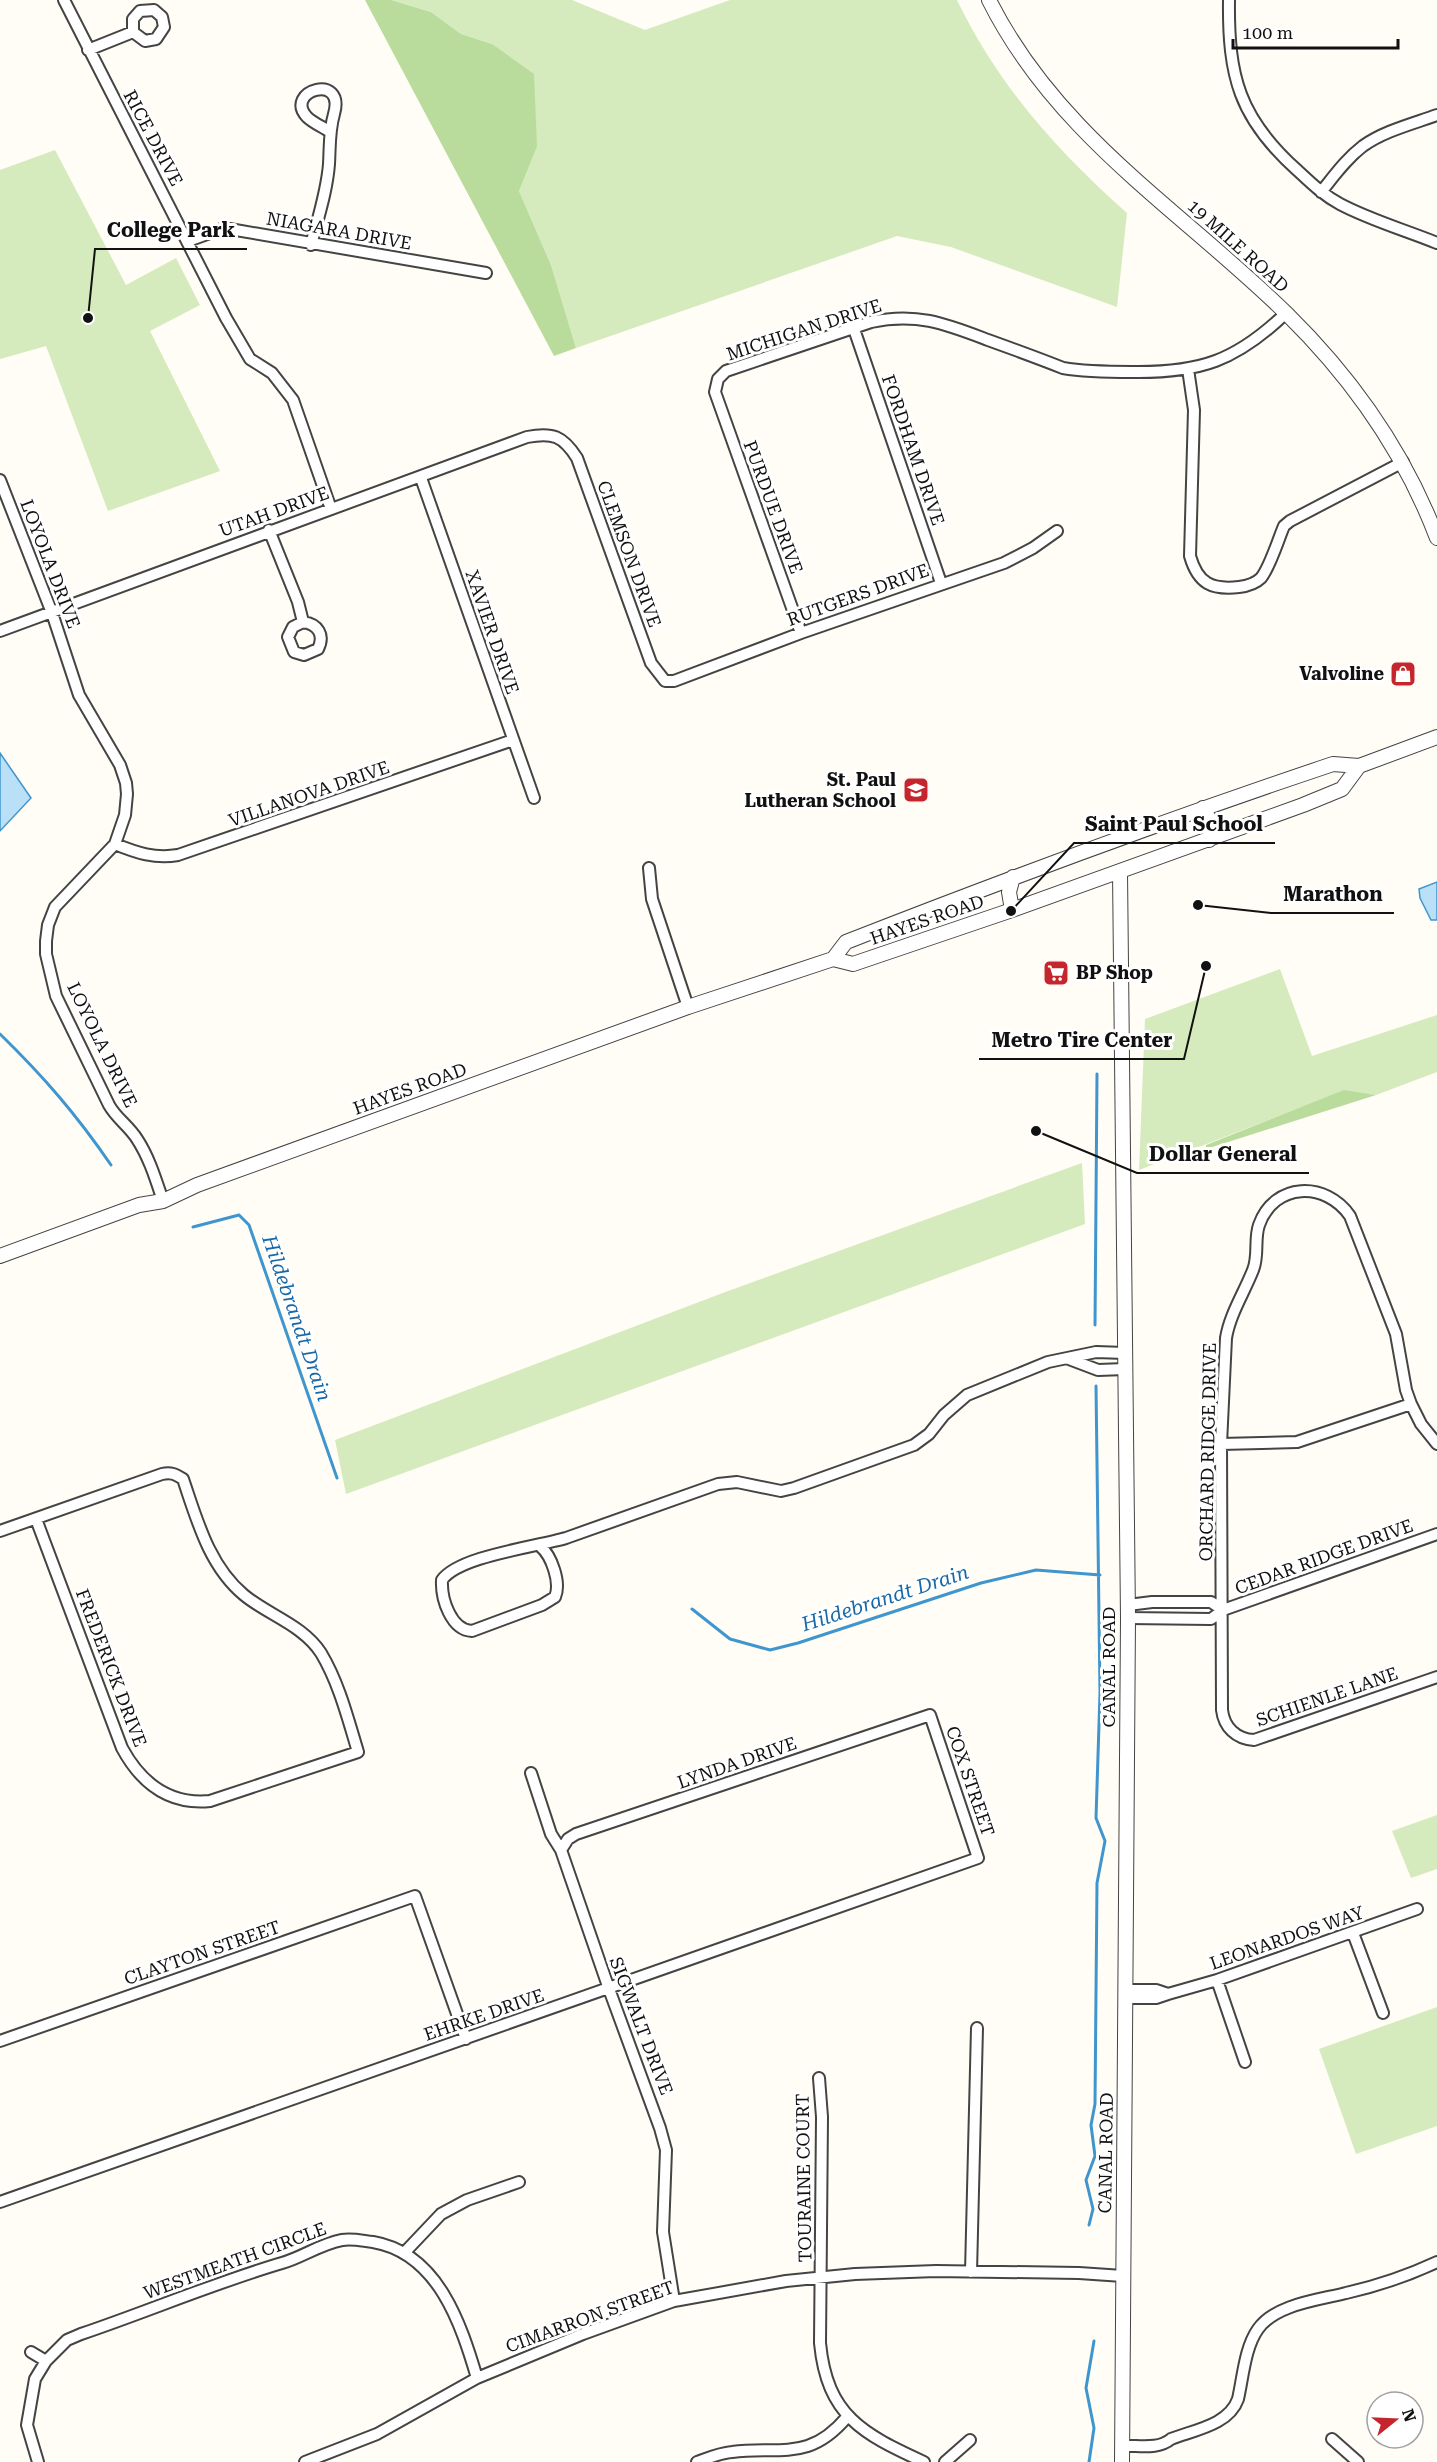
<svg xmlns="http://www.w3.org/2000/svg" width="1437" height="2462" viewBox="0 0 1437 2462" font-family="'Roboto Serif',serif">
<style>
.green{fill:#d5ebbd}
.forest{fill:#b9dc9c}
.water{fill:#b9e0f7;stroke:#3f96cf;stroke-width:1.5}
.lines{fill:none;stroke-linecap:round;stroke-linejoin:round}
.stream{stroke:#3f96cf;stroke-width:3}
.minor-casing{stroke:#444;stroke-width:14}
.tertiary-casing{stroke:#444;stroke-width:16}
.minor{stroke:#fff;stroke-width:10}
.tertiary{stroke:#fff;stroke-width:14}
.labels{text-anchor:middle;stroke-width:6;stroke-linejoin:round;paint-order:stroke}
.street-label{font-size:18px;fill:#111;stroke:#fff}
.poi-label{font-size:18px;font-weight:bold;fill:#111;stroke:#fff;text-anchor:end}
.water-label{font-size:20px;font-style:italic;fill:#1768a6;stroke:#fff}
.leader{fill:none;stroke:#111;stroke-width:2}
.callout-dot{fill:#111;stroke:#fff;stroke-width:2}
.callout-label{font-size:20px;text-anchor:middle;font-weight:bold;fill:#111;stroke:#fff;stroke-width:6;stroke-linejoin:round;paint-order:stroke}
</style>
<rect width="100%" height="100%" fill="#fffdf5"/>
<!-- green -->
<path class="green" d="M 391,0 L 572,0 L 645,30 L 730,0 L 957,0 C 998,85 1057,151 1127,213 L 1117,307 L 951,247 L 897,236 L 576,348 L 551,265 L 519,191 L 537,147 L 492,44 L 461,34 L 431,12 Z
M 55,150 L 126,285 L 176,258 L 200,305 L 150,331 L 220,471 L 108,511 L 46,346 L 0,359 L 0,170 Z
M 1280,969 L 1312,1056 L 1437,1015 L 1437,1072 L 1376,1095 L 1344,1091 L 1139,1170 L 1145,1019 Z
M 1082,1163 L 1085,1224 L 346,1494 L 335,1440 L 728,1291 Z
M 1437,1815 L 1437,1869 L 1411,1878 L 1392,1831 Z
M 1437,2007 L 1437,2126 L 1356,2154 L 1319,2049 Z"/>
<!-- forest -->
<path class="forest" d="M 365,0 L 391,0 L 431,12 L 461,34 L 492,44 L 534,74 L 537,147 L 519,191 L 551,265 L 576,348 L 554,356 Z
M 1344,1090 L 1376,1095 L 1206,1149 L 1206,1145 Z"/>
<!-- water -->
<path class="water" d="M 0,753 L 31,798 L 0,831 Z
M 1437,882 L 1437,920 L 1431,920 L 1420,898 L 1419,889 Z"/>
<g class="lines">
<!-- stream -->
<path class="stream" d="M 0,1034 C 44,1077 76,1114 111,1165
M 193,1227 L 239,1215 L 249,1225 L 337,1478
M 1095,1325 L 1097,1074
M 692,1609 L 730,1639 L 770,1650 L 798,1643 L 981,1583 L 1036,1570 L 1100,1575
M 1089,2225 L 1093,2209 L 1086,2180 L 1095,2156 L 1091,2125 L 1095,2104 L 1097,1883 L 1105,1841 L 1096,1818 L 1100,1693 L 1096,1386
M 1089,2462 L 1094,2428 L 1086,2388 L 1094,2341"/>
<!-- minor casing -->
<g class="minor-casing">
<path id="minor" d="M 64,0 L 226,318 L 250,359 L 272,373 L 293,400 L 331,509
M 1229,0 C 1228,76 1239,118 1297,170 C 1311,183 1323,195 1340,204 C 1370,220 1405,230 1437,243
M 88,50 L 133,32 L 145,41 L 156,39 L 164,27 L 162,17 L 154,10 L 140,11 L 133,19 L 133,32
M 1321,192 C 1334,176 1346,159 1363,146 C 1384,131 1412,124 1437,115
M 188,241 L 224,228 L 486,273
M 311,245 C 318,218 327,191 329,164 C 330,147 329,131 334,114 C 346,72 283,91 307,117 C 313,123 323,127 330,132
M 854,329 L 941,583
M 1188,369 L 1194,410 L 1190,556 C 1198,584 1212,590 1239,587 C 1247,586 1255,584 1261,578 C 1270,567 1278,540 1284,526 L 1290,521 L 1403,462
M 421,478 L 534,798
M 0,480 L 52,613 L 79,695 L 120,765 L 126,783 L 127,794 L 125,815 L 115,844 L 55,907 L 48,925 L 46,941 L 46,954 L 56,996 L 109,1105 C 116,1118 129,1126 137,1139 C 149,1157 156,1180 163,1201
M 269,530 L 298,602 L 303,622 C 318,624 325,635 318,649 L 304,655 L 294,652 L 288,637 L 293,627 L 303,622
M 0,631 L 527,437 C 553,432 563,436 577,458 L 651,663 L 665,681 L 674,681 L 801,633 L 1004,563 L 1033,548 L 1057,531
M 801,633 L 715,392 L 718,379 L 726,371 L 871,322 C 917,312 946,324 988,340 C 1013,349 1038,358 1063,368 C 1086,372 1109,372 1132,372 C 1200,373 1236,361 1286,313
M 115,844 C 137,853 155,859 178,855 L 513,740
M 649,868 L 652,899 L 688,1007
M 1069,1359 L 1098,1370 L 1125,1369
M 1221,1444 L 1297,1442 L 1411,1404
M 1437,1444 L 1421,1424 L 1411,1404 L 1406,1390 L 1396,1334 L 1350,1216 C 1326,1181 1274,1182 1259,1225 C 1254,1239 1259,1256 1253,1270 C 1244,1293 1230,1314 1226,1338 L 1221,1444 L 1222,1710 C 1224,1727 1236,1739 1254,1740 L 1437,1677
M 0,1531 L 162,1474 C 171,1472 175,1474 183,1479 C 197,1520 209,1566 244,1595 C 268,1615 303,1625 321,1653 C 339,1683 348,1719 358,1752 L 210,1801 C 169,1805 141,1783 122,1748 L 36,1519
M 540,1546 C 552,1556 561,1583 555,1597 L 542,1605 L 472,1631 C 451,1630 441,1599 442,1580 C 459,1556 536,1547 566,1538 L 718,1484 L 737,1482 L 781,1491 L 794,1488 L 914,1445 L 929,1434 L 944,1415 L 967,1395 L 1048,1362 L 1096,1352 L 1125,1353
M 1128,1605 L 1152,1602 L 1211,1602 L 1223,1610 L 1211,1619 L 1128,1618
M 1223,1610 L 1437,1534
M 531,1773 L 551,1834 L 561,1850 L 609,1989 L 660,2128 L 666,2150 L 663,2232 L 674,2301
M 1353,1933 L 1383,2013
M 1217,1980 L 1245,2062
M 1168,1994 L 1217,1980 L 1417,1909
M 1125,1998 L 1156,1998 L 1168,1994 L 1156,1990 L 1125,1990
M 0,2041 L 415,1896 L 466,2039
M 819,2078 L 822,2117 L 820,2343 C 827,2416 863,2434 924,2462
M 0,2202 L 978,1858 L 930,1715 L 576,1834 L 568,1839 L 561,1850
M 405,2252 L 441,2214 L 467,2200 L 519,2182
M 971,2272 L 977,2028
M 31,2352 L 46,2361 L 35,2379 L 27,2425 L 38,2462
M 46,2361 L 67,2340 L 81,2334 C 149,2311 214,2283 282,2263 C 303,2257 320,2244 342,2240 C 352,2238 363,2241 373,2242 C 438,2253 461,2324 477,2378
M 1332,2439 L 1358,2462
M 1122,2446 C 1138,2445 1158,2450 1171,2439 C 1194,2430 1229,2425 1238,2399 C 1243,2377 1245,2347 1258,2329 C 1276,2304 1319,2300 1346,2293 C 1377,2286 1409,2275 1437,2262
M 305,2462 L 377,2434 L 477,2378 L 583,2334 L 674,2301 L 786,2281 L 855,2274 L 936,2271 L 1079,2273 L 1123,2276
M 697,2462 C 708,2458 720,2453 732,2452 C 781,2446 809,2462 847,2417
M 945,2462 L 970,2440"/>
</g>
<!-- tertiary casing -->
<g class="tertiary-casing">
<path id="tertiary" d="M 989,0 C 1057,136 1182,211 1287,314 C 1353,379 1404,451 1437,538
M 1203,808 L 1211,822 L 1209,840
M 1120,872 L 1128,1618 L 1122,2462
M 1012,910 L 1009,892 L 1013,877
M 833,959 L 853,964 L 1012,910 L 1303,805 L 1342,789 L 1359,766
M 0,1256 L 139,1205 L 163,1201 L 197,1185 L 688,1007 L 833,959 L 846,942 C 1007,879 1169,819 1333,764 L 1359,766 L 1437,737"/>
</g>
<!-- minor -->
<use href="#minor" class="minor"/>
<!-- tertiary -->
<use href="#tertiary" class="tertiary"/>
</g>
<!-- icons -->
<defs>
<g id="shop-square" transform="scale(1.35)"><rect x="-9" y="-9" width="18" height="18" rx="4" fill="#c4262e" stroke="#fff"/><path d="M-5-2.5h2.3a2.7 3.5 0 0 1 5.4 0H5L5.5 6h-11ZM-1.5-2.5h3a1.5 2.3 0 0 0-3 0Z" fill="#fff"/></g>
<g id="school-square" transform="scale(1.35)"><rect x="-9" y="-9" width="18" height="18" rx="4" fill="#c4262e" stroke="#fff"/><path d="M0-5L7-2L0 1L-7-2ZM-4 1L0 2.5L4 1V4Q0 6-4 4Z" fill="#fff"/></g>
<g id="supermarket-square" transform="scale(1.35)"><rect x="-9" y="-9" width="18" height="18" rx="4" fill="#c4262e" stroke="#fff"/><path d="M-6-5.5h2.5l.6 2H6L4.5 2H-2.5L-4.4-4H-6ZM-1.5 3.2a1.3 1.3 0 1 0 .1 0ZM3 3.2a1.3 1.3 0 1 0 .1 0Z" fill="#fff"/></g>
</defs>
<g fill-rule="evenodd">
<use href="#shop-square" x="1403" y="674"/>
<use href="#school-square" x="916" y="790"/>
<use href="#supermarket-square" x="1056" y="973"/>
</g>
<g class="labels">
<!-- street labels -->
<g class="street-label">
<text transform="translate(153 138) rotate(62)" y="6">RICE DRIVE</text>
<text transform="translate(339 231) rotate(10)" y="6">NIAGARA DRIVE</text>
<text transform="translate(1238 246) rotate(42)" y="6">19 MILE ROAD</text>
<text transform="translate(804 330) rotate(-18)" y="6">MICHIGAN DRIVE</text>
<text transform="translate(913 450) rotate(71)" y="6">FORDHAM DRIVE</text>
<text transform="translate(773 507) rotate(70)" y="6">PURDUE DRIVE</text>
<text transform="translate(274 512) rotate(-20)" y="6">UTAH DRIVE</text>
<text transform="translate(629 554) rotate(70)" y="6">CLEMSON DRIVE</text>
<text transform="translate(50 564) rotate(69)" y="6">LOYOLA DRIVE</text>
<text transform="translate(858 595) rotate(-20)" y="6">RUTGERS DRIVE</text>
<text transform="translate(492 632) rotate(71)" y="6">XAVIER DRIVE</text>
<text transform="translate(309 794) rotate(-19)" y="6">VILLANOVA DRIVE</text>
<text transform="translate(927 920) rotate(-19)" y="6">HAYES ROAD</text>
<text transform="translate(102 1045) rotate(64)" y="6">LOYOLA DRIVE</text>
<text transform="translate(410 1089) rotate(-20)" y="6">HAYES ROAD</text>
<text transform="translate(1208 1452) rotate(-89)" y="6">ORCHARD RIDGE DRIVE</text>
<text transform="translate(1324 1557) rotate(-20)" y="6">CEDAR RIDGE DRIVE</text>
<text transform="translate(1109 1667) rotate(-90)" y="6">CANAL ROAD</text>
<text transform="translate(111 1668) rotate(69)" y="6">FREDERICK DRIVE</text>
<text transform="translate(1327 1697) rotate(-19)" y="6">SCHIENLE LANE</text>
<text transform="translate(737 1763) rotate(-19)" y="6">LYNDA DRIVE</text>
<text transform="translate(970 1781) rotate(71)" y="6">COX STREET</text>
<text transform="translate(1287 1938) rotate(-19)" y="6">LEONARDOS WAY</text>
<text transform="translate(202 1953) rotate(-19)" y="6">CLAYTON STREET</text>
<text transform="translate(484 2015) rotate(-19)" y="6">EHRKE DRIVE</text>
<text transform="translate(641 2026) rotate(69)" y="6">SIGWALT DRIVE</text>
<text transform="translate(1106 2153) rotate(-89)" y="6">CANAL ROAD</text>
<text transform="translate(804 2178) rotate(-91)" y="6">TOURAINE COURT</text>
<text transform="translate(235 2261) rotate(-20)" y="6">WESTMEATH CIRCLE</text>
<text transform="translate(590 2317) rotate(-20)" y="6">CIMARRON STREET</text>
</g>
<!-- poi labels -->
<g class="poi-label">
<text x="1384" y="680">Valvoline</text>
<text x="896" y="786">St. Paul<tspan x="896" dy="21">Lutheran School</tspan></text>
<text x="1076" y="979" text-anchor="start">BP Shop</text>
</g>
<!-- water labels -->
<g class="water-label">
<text transform="translate(297 1318) rotate(71)" y="7">Hildebrandt Drain</text>
<text transform="translate(885 1598) rotate(-18)" y="7">Hildebrandt Drain</text>
</g>
</g>
<!-- callouts -->
<path class="leader" d="M88 318L95 249H247M1011 911L1074 843H1275M1198 905L1271 913H1394M1206 966L1184 1059H979M1036 1131L1137 1173H1309"/>
<g class="callout-dot">
<circle cx="88" cy="318" r="6"/>
<circle cx="1011" cy="911" r="6"/>
<circle cx="1198" cy="905" r="6"/>
<circle cx="1206" cy="966" r="6"/>
<circle cx="1036" cy="1131" r="6"/>
</g>
<g class="callout-label">
<text x="171" y="237">College Park</text>
<text x="1174" y="831">Saint Paul School</text>
<text x="1333" y="901">Marathon</text>
<text x="1082" y="1047">Metro Tire Center</text>
<text x="1223" y="1161">Dollar General</text>
</g>
<!-- north arrow -->
<g transform="translate(1395 2420) rotate(72)"><circle r="28" fill="#ffffff" stroke="#a0a0a0" stroke-width="1.5"/>
<path d="M0-4.5L10 22L0 15L-10 22Z" fill="#c4262e"/>
<text y="-9" font-size="16" font-weight="bold" text-anchor="middle" fill="#111111">N</text>
</g>
<!-- scale -->
<path d="M1233 39v9h165v-9" fill="none" stroke="#111111" stroke-width="3"/>
<text x="1242" y="39" font-size="18" fill="#111111" stroke="#ffffff" stroke-width="4.5" paint-order="stroke">100 m</text>
</svg>
